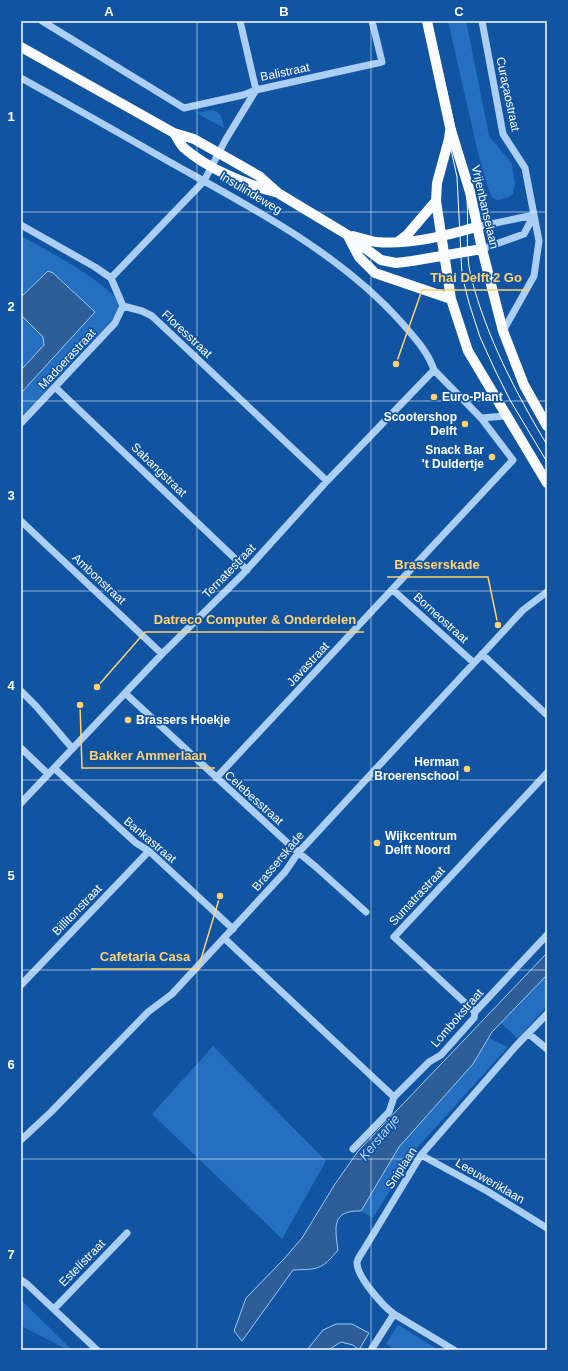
<svg xmlns="http://www.w3.org/2000/svg" width="568" height="1371" viewBox="0 0 568 1371" font-family="Arial,sans-serif">
<style>
.green{fill:#246fc0}
.water{fill:#2d5e97;stroke:#9dcaf8}
.lines{fill:none;stroke-linecap:round;stroke-linejoin:round}
.minor{stroke:#abcef5;stroke-width:7}
.major{stroke:#f9fbff;stroke-width:10}
.tram{stroke:#fff;stroke-width:1}
.grid{fill:none;stroke:#fff;stroke-width:1;stroke-opacity:0.55}
.poi-dot{fill:#ffd26f;stroke:#1154a2;stroke-width:1.5}
.labels{text-anchor:middle;stroke-width:3.5;stroke-linejoin:round;paint-order:stroke}
.street-label{font-size:12px;fill:#fff;stroke:#1154a2}
.poi-label{font-size:12px;font-weight:bold;fill:#fff;stroke:#1154a2;text-anchor:start}
.water-label{font-size:13px;font-style:italic;fill:#b8d8fb;stroke:#1154a2}
.leader{fill:none;stroke:#ffd26f;stroke-width:1.5}
.callout-dot{fill:#ffd26f;stroke:#1154a2;stroke-width:1.5}
.callout-label{font-size:13px;text-anchor:middle;font-weight:bold;fill:#ffd26f;stroke:#1154a2;stroke-width:3.5;stroke-linejoin:round;paint-order:stroke}
.neatline{fill:none;stroke:#fff;stroke-width:1.5}
.grid-label{font-size:13px;text-anchor:middle;font-weight:bold;fill:#fff}
</style>
<rect width="100%" height="100%" fill="#1154a2"/>
<!-- green -->
<path class="green" d="M 448,21 L 466,21 L 489,136 L 512,164 L 515,184 L 513,194 L 509,197 L 498,200 C 496,199 494,199 492,197 C 489,194 481,161 478,153 Z
M 212,110 C 222,112 222,119 224,128 L 197,113 Z
M 21,236 C 56,255 90,273 119,300 L 118,311 L 110,323 L 68,366 L 21,418 L 21,393 L 95,312 L 53,273 L 48,272 L 21,297 Z
M 21,315 L 43,337 L 44,345 L 21,370 Z
M 547,975 L 547,1006 L 518,1039 L 501,1023 Z
M 489,1038 L 508,1047 L 416,1149 L 373,1218 L 361,1211 L 399,1147 L 473,1064 Z
M 213,1046 L 326,1161 L 282,1239 L 152,1114 Z
M 21,1300 L 72,1350 L 68,1350 L 21,1326 Z
M 398,1325 L 439,1350 L 396,1350 L 386,1344 Z"/>
<!-- water -->
<path class="water" d="M 48,271 L 53,273 L 95,312 L 21,393 L 21,370 L 44,345 L 43,337 L 21,315 L 21,297 Z
M 547,953 L 547,975 L 492,1032 L 473,1064 L 399,1147 L 361,1211 C 331,1210 335,1228 338,1250 C 321,1271 317,1269 293,1270 L 242,1341 L 234,1331 L 246,1298 L 283,1260 L 302,1238 L 335,1184 L 359,1150 Z
M 336,1324 L 352,1324 L 369,1333 L 359,1350 L 353,1345 L 341,1342 L 328,1350 L 307,1350 L 323,1330 Z"/>
<g class="lines">
<!-- minor -->
<path class="minor" d="M 42,21 L 184,108 L 243,95 L 256,90 L 240,21
M 482,21 L 503,134 L 525,168 L 539,241 L 534,276 L 503,331
M 21,78 C 70,105 119,133 168,161 C 250,207 339,252 402,323 C 415,338 428,352 434,370 L 481,418 L 513,460 L 216,778
M 21,225 L 95,267 L 111,278 L 123,306
M 476,227 L 534,215
M 482,249 L 524,234 L 534,215
M 111,278 L 204,181 L 226,139 L 256,90 L 382,62 L 372,21
M 123,306 L 142,311 L 152,316 L 327,481
M 55,387 L 247,570
M 481,418 L 505,416
M 21,423 L 115,323 L 123,306
M 21,521 L 162,654
M 393,590 L 474,663
M 482,654 L 547,715
M 21,691 L 36,706 L 72,748
M 125,693 L 293,848 L 316,867 L 366,912
M 21,748 L 48,774
M 54,768 L 136,843 L 149,851 L 233,929
M 21,803 L 162,654 L 242,575 L 327,481 L 434,370
M 224,938 L 394,1097
M 21,985 L 149,851
M 475,1012 L 394,937 L 547,773
M 529,1034 L 547,1049
M 21,1140 L 51,1112 L 148,1012 L 172,994 L 285,872 L 298,853 L 523,610 L 547,592
M 353,1149 L 389,1112 L 394,1097 L 429,1062 L 441,1055 L 474,1018 L 475,1012 L 547,935
M 421,1155 L 487,1191 L 547,1228
M 21,1280 L 27,1284 L 97,1350
M 54,1309 L 127,1233
M 394,1314 L 454,1350
M 371,1350 L 394,1314 C 383,1306 356,1276 357,1262 C 358,1259 361,1254 363,1251 L 421,1155 L 516,1046 L 547,1014"/>
<!-- major -->
<path class="major" d="M 427,21 L 450,127 L 470,192 L 482,249 L 503,331 L 524,385 L 547,426
M 21,47 L 174,133 L 194,139 L 259,176 L 278,193 L 346,234 L 381,260 L 396,263 L 412,261 L 482,249
M 450,131 L 449,139 L 437,183 L 436,201 L 451,299 L 468,351 L 547,483
M 174,133 C 177,137 180,144 184,148 C 208,169 245,184 275,192
M 353,236 C 361,238 369,241 377,242 C 409,245 446,236 476,227
M 349,238 L 359,257 L 375,273 L 451,299
M 399,241 L 407,235 L 436,201"/>
<!-- tram -->
<path class="tram" d="M 423,21 L 457,177 L 462,275 L 469,303 L 480,337 L 495,370 L 510,400 L 547,462
M 431,21 C 443,77 458,133 466,190 C 470,218 464,249 471,277 C 487,338 515,391 547,445"/>
</g>
<!-- grid -->
<path class="grid" d="M 197,21 L 197,1350M 371,21 L 371,1350M 21,212 L 547,212M 21,401 L 547,401M 21,591 L 547,591M 21,780 L 547,780M 21,970 L 547,970M 21,1159 L 547,1159"/>
<!-- markers -->
<g class="poi-dot">
<circle cx="434" cy="397" r="4"/>
<circle cx="465" cy="424" r="4"/>
<circle cx="492" cy="457" r="4"/>
<circle cx="128" cy="720" r="4"/>
<circle cx="467" cy="769" r="4"/>
<circle cx="377" cy="843" r="4"/>
</g>
<g class="labels">
<!-- street labels -->
<g class="street-label">
<text transform="translate(285 72) rotate(-12)" y="4">Balistraat</text>
<text transform="translate(508 94) rotate(78)" y="4">Curaçaostraat</text>
<text transform="translate(251 193) rotate(31)" y="4">Insulindeweg</text>
<text transform="translate(485 207) rotate(77)" y="4">Vrijenbanselaan</text>
<text transform="translate(187 334) rotate(43)" y="4">Floresstraat</text>
<text transform="translate(67 359) rotate(-47)" y="4">Madoerastraat</text>
<text transform="translate(159 470) rotate(44)" y="4">Sabangstraat</text>
<text transform="translate(229 571) rotate(-46)" y="4">Ternatestraat</text>
<text transform="translate(99 579) rotate(43)" y="4">Ambonstraat</text>
<text transform="translate(441 618) rotate(42)" y="4">Borneostraat</text>
<text transform="translate(308 664) rotate(-47)" y="4">Javastraat</text>
<text transform="translate(254 798) rotate(42)" y="4">Celebesstraat</text>
<text transform="translate(150 840) rotate(40)" y="4">Bankastraat</text>
<text transform="translate(278 861) rotate(-50)" y="4">Brasserskade</text>
<text transform="translate(417 896) rotate(-47)" y="4">Sumatrastraat</text>
<text transform="translate(77 910) rotate(-46)" y="4">Billitonstraat</text>
<text transform="translate(457 1018) rotate(-49)" y="4">Lombokstraat</text>
<text transform="translate(401 1168) rotate(-57)" y="4">Sniplaan</text>
<text transform="translate(490 1181) rotate(30)" y="4">Leeuweriklaan</text>
<text transform="translate(82 1263) rotate(-46)" y="4">Estelístraat</text>
</g>
<!-- poi labels -->
<g class="poi-label">
<text x="442" y="401">Euro-Plant</text>
<text x="457" y="421" text-anchor="end">Scootershop<tspan x="457" dy="14">Delft</tspan></text>
<text x="484" y="454" text-anchor="end">Snack Bar<tspan x="484" dy="14">'t Duldertje</tspan></text>
<text x="136" y="724">Brassers Hoekje</text>
<text x="459" y="766" text-anchor="end">Herman<tspan x="459" dy="14">Broerenschool</tspan></text>
<text x="385" y="840">Wijkcentrum<tspan x="385" dy="14">Delft Noord</tspan></text>
</g>
<!-- water labels -->
<g class="water-label">
<text transform="translate(379 1137) rotate(-50)" y="5">Kerstanje</text>
</g>
</g>
<!-- callouts -->
<path class="leader" d="M396 364L422 290H530M498 625L488 577H387M97 687L145 632H364M80 705L82 768H215M220 896L198 969H91"/>
<g class="callout-dot">
<circle cx="396" cy="364" r="4"/>
<circle cx="498" cy="625" r="4"/>
<circle cx="97" cy="687" r="4"/>
<circle cx="80" cy="705" r="4"/>
<circle cx="220" cy="896" r="4"/>
</g>
<g class="callout-label">
<text x="476" y="282">Thai Delft 2 Go</text>
<text x="437" y="569">Brasserskade</text>
<text x="255" y="624">Datreco Computer &amp; Onderdelen</text>
<text x="148" y="760">Bakker Ammerlaan</text>
<text x="145" y="961">Cafetaria Casa</text>
</g>
<!-- border -->
<rect width="568" height="1371" fill="none" stroke="#1154a2" stroke-width="44"/>
<rect x="22" y="22" width="524" height="1327" class="neatline"/>
<g class="grid-label">
<text x="109" y="16">A</text>
<text x="284" y="16">B</text>
<text x="459" y="16">C</text>
<text x="11" y="121">1</text>
<text x="11" y="311">2</text>
<text x="11" y="500">3</text>
<text x="11" y="690">4</text>
<text x="11" y="880">5</text>
<text x="11" y="1069">6</text>
<text x="11" y="1259">7</text>
</g>
</svg>
